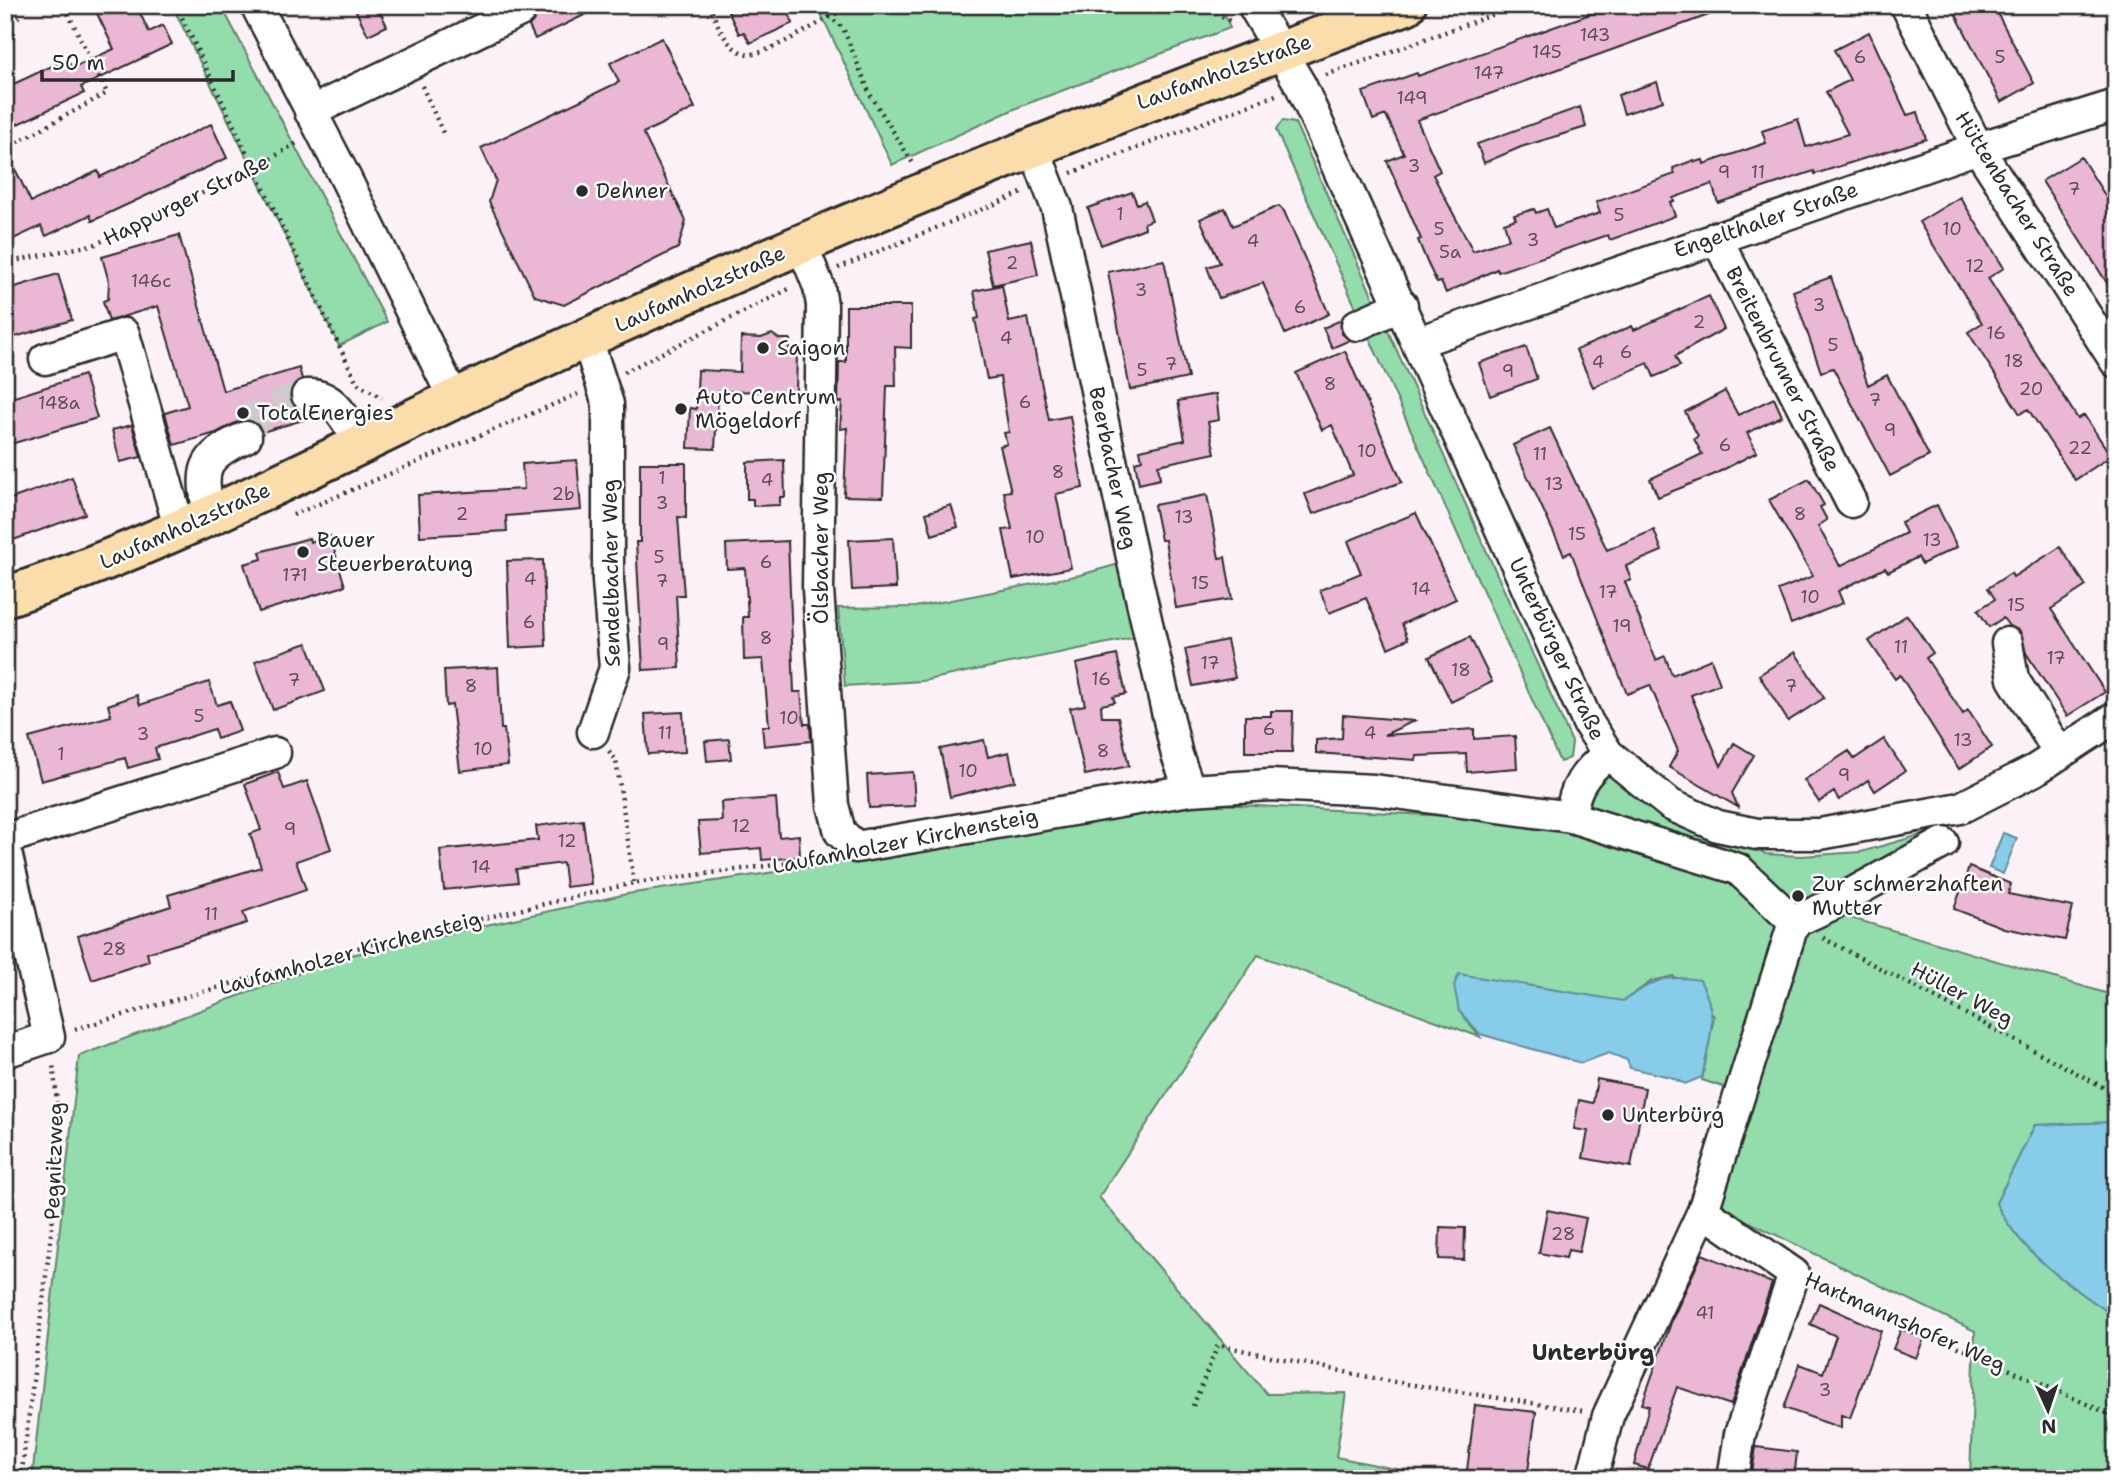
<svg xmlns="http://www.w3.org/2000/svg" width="2121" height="1484" viewBox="0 0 2121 1484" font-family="'Shantell Sans',sans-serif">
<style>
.green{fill:#93dcab;stroke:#5f846b;stroke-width:2}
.water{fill:#87cce8;stroke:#628c9c;stroke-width:2}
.building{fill:#eab7d5;stroke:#2b2b2b;stroke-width:2}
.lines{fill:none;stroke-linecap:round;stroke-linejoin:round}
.minor-tunnel{stroke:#d1c9ce;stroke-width:30;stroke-dasharray:30 15;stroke-linecap:butt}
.minor-casing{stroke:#2b2b2b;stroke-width:35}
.major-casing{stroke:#2b2b2b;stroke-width:44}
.path{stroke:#2b2b2b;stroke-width:4.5;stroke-dasharray:2 5;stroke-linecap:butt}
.minor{stroke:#fff;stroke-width:30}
.major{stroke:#fbddab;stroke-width:38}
.poi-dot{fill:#2b2b2b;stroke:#fff;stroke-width:2.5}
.labels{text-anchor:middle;stroke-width:5;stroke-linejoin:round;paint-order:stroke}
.number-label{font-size:18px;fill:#5b4e56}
.street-label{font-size:21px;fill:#2b2b2b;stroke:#fff}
.poi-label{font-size:21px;fill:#2b2b2b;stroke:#fff;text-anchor:start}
.neighbourhood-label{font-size:23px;font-weight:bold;fill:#2b2b2b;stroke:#fff}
</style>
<rect width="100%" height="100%" fill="#fbf1f7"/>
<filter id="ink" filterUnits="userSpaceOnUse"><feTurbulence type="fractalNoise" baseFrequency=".0143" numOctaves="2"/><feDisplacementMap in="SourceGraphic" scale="14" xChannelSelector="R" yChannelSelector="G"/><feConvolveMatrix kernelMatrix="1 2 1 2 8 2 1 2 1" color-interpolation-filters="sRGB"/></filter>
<g filter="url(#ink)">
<!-- green -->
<path class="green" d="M 172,5 L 221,5 L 387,322 L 339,346 Z
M 817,5 L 1221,5 L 1230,28 L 1021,106 L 892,165 Z
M 1282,121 L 1295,123 L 1572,742 L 1570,758 L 1560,762 L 1276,130 Z
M 1119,564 L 1137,637 L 922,681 L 845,686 L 838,608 L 915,607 L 1080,575 Z
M 1608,776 L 1617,777 L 1756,846 L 1765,854 L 1801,856 L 1861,852 L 1948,827 L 1949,831 L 1817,908 L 2116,996 L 2116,1122 L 2035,1125 L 1996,1203 C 2021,1254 2070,1286 2116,1317 L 2116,1479 L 1970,1479 L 1975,1331 L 1714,1205 L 1751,1096 L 1702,1080 L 1714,1016 L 1673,976 L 1652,981 L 1623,1001 L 1459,1011 L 1480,1037 L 1258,955 L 1099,1197 L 1267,1394 L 1346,1393 L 1336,1457 L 1405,1471 L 1413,1479 L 32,1479 L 79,1056 L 342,957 L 627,894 L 849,861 L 1182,802 L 1601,824 L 1601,812 L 1591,804 L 1590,796 L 1597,779 Z"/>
<!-- water -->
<path class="water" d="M 2003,833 L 2017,838 L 2003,874 L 1989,868 Z
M 1459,974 L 1623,1001 C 1653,981 1662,974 1700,980 C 1720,1019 1710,1036 1702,1077 L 1685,1084 L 1670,1077 L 1630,1068 L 1627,1060 L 1609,1053 L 1581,1063 L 1480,1034 L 1459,1011 L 1454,985 Z
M 2116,1122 L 2116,1317 C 2070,1286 2021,1254 1996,1203 L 2035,1125 Z"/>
<!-- building -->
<path class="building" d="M 93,5 L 136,5 L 149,32 L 163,25 L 172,44 L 81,87 L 84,93 L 5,130 L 5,88 L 67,59 L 72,68 L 114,49 Z
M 353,5 L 377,5 L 387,26 L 368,35 Z
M 557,5 L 605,5 L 535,39 L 529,26 L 537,15 Z
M 725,5 L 785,5 L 793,23 L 750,43 L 744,32 L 739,34 Z
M 1615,5 L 1731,7 L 1417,120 L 1440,171 L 1433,175 L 1473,251 L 1509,239 L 1504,223 L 1516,219 L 1514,215 L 1534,209 L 1536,213 L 1547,209 L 1554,228 L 1600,213 L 1596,202 L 1675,174 L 1673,168 L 1694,160 L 1695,162 L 1703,160 L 1704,164 L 1766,143 L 1762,131 L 1798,119 L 1806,147 L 1848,134 L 1826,92 L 1850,80 L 1834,50 L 1869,32 L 1907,115 L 1918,112 L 1926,139 L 1815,174 L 1814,171 L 1718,203 L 1712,184 L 1673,198 L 1674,201 L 1670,202 L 1675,216 L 1610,240 L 1608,235 L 1498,272 L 1497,269 L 1446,293 L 1441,282 L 1437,283 L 1427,262 L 1418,240 L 1421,239 L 1387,161 L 1404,154 L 1386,115 L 1373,120 L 1363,92 L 1417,73 L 1418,76 Z
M 1951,5 L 1993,5 L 2034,83 L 2001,102 Z
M 662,38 L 695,108 L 643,133 L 686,221 L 678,248 L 564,305 L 535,296 L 489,202 L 496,180 L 481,148 L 619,82 L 610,63 Z
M 1657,82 L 1663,101 L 1624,114 L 1618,95 Z
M 1580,107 L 1586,127 L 1521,147 L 1484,163 L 1477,144 Z
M 211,124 L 227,158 L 92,221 L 90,215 L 46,236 L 41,226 L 5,243 L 5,148 L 31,202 L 98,171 L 100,177 Z
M 2081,157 L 2116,213 L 2116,297 L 2042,181 Z
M 1132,192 L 1137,204 L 1145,201 L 1152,220 L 1144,223 L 1145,228 L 1101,245 L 1088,208 Z
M 1960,197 L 2004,268 L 1988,278 L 2078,419 L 2084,415 L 2111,456 L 2075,480 L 2028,409 L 2020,414 L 1968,332 L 1982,323 L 1919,222 Z
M 1279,206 L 1284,211 L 1329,314 L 1285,334 L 1263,283 L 1219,298 L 1207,267 L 1220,263 L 1200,219 L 1225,208 L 1233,226 Z
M 179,235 L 223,391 L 299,368 L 302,379 L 292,386 L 291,402 L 298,410 L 312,413 L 313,417 L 262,432 L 255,422 L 239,421 L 216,433 L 174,445 L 165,413 L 188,406 L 158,306 L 109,321 L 103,301 L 108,299 L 109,282 L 102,257 Z
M 1031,240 L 1038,275 L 993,285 L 985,250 Z
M 1164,260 L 1188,378 L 1130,390 L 1108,272 Z
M 58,274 L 72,320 L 5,340 L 5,290 Z
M 1831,277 L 1868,385 L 1887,375 L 1929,456 L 1890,476 L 1833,368 L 1821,372 L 1793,291 Z
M 1002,285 L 1009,322 L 1028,318 L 1049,420 L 1070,416 L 1083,488 L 1056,494 L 1071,568 L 1013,579 L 1003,530 L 1012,529 L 1004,492 L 1011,491 L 1000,446 L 1007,444 L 1004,433 L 1009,432 L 1000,377 L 987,379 L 975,319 L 979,318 L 974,291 Z
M 1709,296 L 1724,329 L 1675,356 L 1680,366 L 1654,377 L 1648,363 L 1593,387 L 1576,350 L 1632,326 L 1634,330 Z
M 846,306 L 911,306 L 911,348 L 895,347 L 896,386 L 887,386 L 883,497 L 844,496 L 847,428 L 840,429 L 842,402 L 838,403 L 839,362 L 846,362 Z
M 1341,320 L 1341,333 L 1350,340 L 1332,348 L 1323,328 Z
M 772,334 L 779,339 L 790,339 L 789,354 L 797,354 L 796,392 L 718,391 L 715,449 L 688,448 L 690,408 L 696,409 L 698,370 L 740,372 L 741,337 L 761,338 Z
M 1526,347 L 1537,379 L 1490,396 L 1479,363 Z
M 1345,351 L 1402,482 L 1313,514 L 1305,494 L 1353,475 L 1332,425 L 1322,430 L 1296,373 Z
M 84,375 L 97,418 L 11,444 L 5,423 L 5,400 Z
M 1725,391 L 1738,415 L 1774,398 L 1782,416 L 1747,433 L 1757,452 L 1713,475 L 1658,497 L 1650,479 L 1702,454 L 1694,439 L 1698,436 L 1685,412 Z
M 1216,394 L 1219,420 L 1208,422 L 1215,453 L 1158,465 L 1160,479 L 1139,484 L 1135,462 L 1142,460 L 1140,450 L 1185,440 L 1178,401 Z
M 132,425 L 141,457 L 120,462 L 112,430 Z
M 1550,428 L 1607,550 L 1654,530 L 1662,551 L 1626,566 L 1631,580 L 1625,582 L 1656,660 L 1665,656 L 1672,675 L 1711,659 L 1720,684 L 1691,695 L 1721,766 L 1734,743 L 1754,755 L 1732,793 L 1738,807 L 1669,767 L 1678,751 L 1650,685 L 1627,694 L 1571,552 L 1564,555 L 1513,445 Z
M 577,460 L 581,510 L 506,516 L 507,531 L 420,536 L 418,495 L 524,489 L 522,464 Z
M 784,460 L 785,497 L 780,497 L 780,505 L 753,506 L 753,499 L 747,499 L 747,462 Z
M 640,463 L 686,463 L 686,518 L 678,517 L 684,595 L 676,595 L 680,668 L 643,670 L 636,542 L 640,542 Z
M 72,477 L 85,514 L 5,543 L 5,501 Z
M 1809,479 L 1824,505 L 1820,507 L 1827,520 L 1818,526 L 1840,566 L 1906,533 L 1901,522 L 1937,505 L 1957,547 L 1922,564 L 1918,557 L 1888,572 L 1885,568 L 1838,591 L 1843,603 L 1791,624 L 1778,590 L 1813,576 L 1769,500 Z
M 1207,495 L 1219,558 L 1225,557 L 1232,599 L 1176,608 L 1165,540 L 1161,540 L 1154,505 Z
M 951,505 L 958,527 L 932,535 L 926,513 Z
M 1416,513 L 1456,599 L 1402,624 L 1408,639 L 1388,648 L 1366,598 L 1329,613 L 1320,590 L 1361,573 L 1348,541 Z
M 330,536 L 345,586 L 259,612 L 244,564 L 262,559 L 260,552 L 309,538 L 310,542 Z
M 893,538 L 896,588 L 852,590 L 849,540 Z
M 788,541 L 794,692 L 801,692 L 804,724 L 810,724 L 811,741 L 764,746 L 762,726 L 769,726 L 763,659 L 744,660 L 743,617 L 748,617 L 745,568 L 727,569 L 726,544 Z
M 2060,547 L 2086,586 L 2051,609 L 2105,692 L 2067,716 L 2026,653 L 2020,631 L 2009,626 L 2003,618 L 1989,627 L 1978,610 L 1995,599 L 1988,588 L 2011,573 L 2013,577 Z
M 543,560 L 546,646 L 510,648 L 507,561 Z
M 1907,615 L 1933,653 L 1926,658 L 1963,714 L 1968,710 L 1992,747 L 1959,769 L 1900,675 L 1895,679 L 1869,641 Z
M 1470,637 L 1492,682 L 1451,702 L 1429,657 Z
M 1227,640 L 1235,678 L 1193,686 L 1185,649 Z
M 307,643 L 325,691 L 273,710 L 255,661 Z
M 1795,652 L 1824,698 L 1788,721 L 1759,675 Z
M 1117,655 L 1126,694 L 1113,697 L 1115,702 L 1101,705 L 1102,717 L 1118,717 L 1129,766 L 1085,775 L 1070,708 L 1085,705 L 1076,664 Z
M 498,667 L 501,729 L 504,729 L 508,765 L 460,771 L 452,705 L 446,706 L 444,670 Z
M 209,682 L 217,705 L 230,701 L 240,731 L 217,739 L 214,729 L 155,748 L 158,759 L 128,768 L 125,758 L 41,781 L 29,738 L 111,716 L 108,705 L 137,695 L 140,705 Z
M 1271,711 L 1293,711 L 1292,752 L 1245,752 L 1245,716 L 1271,716 Z
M 683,712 L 685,752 L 648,754 L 645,714 Z
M 1343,715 L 1414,721 L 1384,735 L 1474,729 L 1474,739 L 1515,736 L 1517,768 L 1467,772 L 1466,754 L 1417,756 L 1416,760 L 1316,753 L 1316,740 L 1342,738 Z
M 729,739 L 731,759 L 707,761 L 705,741 Z
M 1884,739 L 1905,771 L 1875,791 L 1868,780 L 1839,800 L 1834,792 L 1819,802 L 1804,780 L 1849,751 L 1854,759 Z
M 984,740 L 988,757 L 1009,752 L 1015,781 L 950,797 L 940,749 Z
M 278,772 L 284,789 L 307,781 L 331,849 L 296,861 L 306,890 L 243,912 L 247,923 L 147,953 L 149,961 L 92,980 L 78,936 L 171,906 L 168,895 L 261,867 L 250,834 L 261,830 L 245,784 Z
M 913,772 L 915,806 L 869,808 L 867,775 Z
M 776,798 L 779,837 L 799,835 L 800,857 L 762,860 L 761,848 L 701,853 L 698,822 L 722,821 L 721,802 Z
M 583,820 L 591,884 L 566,887 L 563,863 L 516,869 L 518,882 L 444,890 L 440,850 L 538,840 L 536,826 Z
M 1969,867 L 2011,884 L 2008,894 L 2073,907 L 2065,940 L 2004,928 L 1954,909 Z
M 1597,1079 L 1645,1088 L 1631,1167 L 1583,1158 L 1588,1131 L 1574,1129 L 1579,1100 L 1593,1103 Z
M 1547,1210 L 1586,1218 L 1579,1252 L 1568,1250 L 1566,1258 L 1539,1253 Z
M 1440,1227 L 1465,1228 L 1464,1260 L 1439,1259 Z
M 1702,1254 L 1772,1283 L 1731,1405 L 1677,1387 L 1648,1469 L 1634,1465 L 1649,1406 L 1642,1404 L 1672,1320 Z
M 1819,1303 L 1881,1331 L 1850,1418 L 1841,1415 L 1841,1428 L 1784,1408 L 1800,1364 L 1823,1373 L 1836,1336 L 1810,1324 Z
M 1901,1329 L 1924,1338 L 1916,1358 L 1893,1349 Z
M 1475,1405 L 1536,1412 L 1527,1479 L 1466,1479 Z
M 1756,1447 L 1797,1452 L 1794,1479 L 1751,1479 Z"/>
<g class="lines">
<!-- minor-tunnel -->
<path class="minor-tunnel" d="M 246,437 L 259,410 L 307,395"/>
<!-- minor casing -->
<g class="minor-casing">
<path id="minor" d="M 256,5 L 346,179 L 454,399
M 1253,5 L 1301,86 L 1588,723 L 1608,754 L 1671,805 L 1718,826 L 1757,834 L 1820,834 L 1960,808 L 2035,770 L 2116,717
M 1906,5 L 1978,148 L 2116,362
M 310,112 L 520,11
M 1033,146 L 1057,208 L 1133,562 L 1177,755 L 1190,790
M 1716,237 L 1851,502
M 802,245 L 819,287 L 822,305 L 818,590 L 833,805 L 840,832 L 856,847 L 1190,790 L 1270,785 L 1374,790 L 1571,817 L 1738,869 L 1794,922
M 1357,325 L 1402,305
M 587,339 L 608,404 L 608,581 L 615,668 L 593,732
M 1418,342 L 1978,148 L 2116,105
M 45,359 L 124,334 L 180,530
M 307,395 C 335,393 347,423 361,444
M 209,517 C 201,469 199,458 246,437
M 2007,643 L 2013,679 L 2060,754
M 1571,817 C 1573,788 1585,772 1608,754
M 5,839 L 275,753
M 5,848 L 49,1037 L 5,1052
M 1794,922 L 1831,905 L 1943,843
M 1703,1211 L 1794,1274 L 1740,1434 L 1733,1479
M 1592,1479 L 1608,1416 L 1703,1211 L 1794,922"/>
</g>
<!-- major casing -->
<g class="major-casing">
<path id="major" d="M 5,597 C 190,536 359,441 536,361 C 821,232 1110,111 1406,5"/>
</g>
<!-- path -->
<path class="path" d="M 176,5 L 357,383 L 382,398
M 709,5 C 717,22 726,51 748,54 C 766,57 831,15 852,5
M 1196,5 L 1230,21
M 829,16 L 843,28 L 870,94 L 914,165
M 5,23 L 24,14
M 1326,75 L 1520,5
M 422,86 L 443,133
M 5,149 L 107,93 L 64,5
M 1071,173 L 1276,95
M 5,263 L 96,244 L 255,168 L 297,143
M 838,268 L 1024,192
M 624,372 L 791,288
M 293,515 L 578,394
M 609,751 L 616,760 L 634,882
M 1823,938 L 2116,1094
M 75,1029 L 340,952 L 634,883 L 829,858
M 1817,1284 L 2116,1417
M 1193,1406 L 1218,1345 L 1388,1381 L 1583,1411
M 2108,1413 L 2116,1437
M 21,1479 L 53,1218 L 59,1119 L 53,1064"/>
<!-- minor -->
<use href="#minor" class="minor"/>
<!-- major -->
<use href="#major" class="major"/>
</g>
</g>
<!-- markers -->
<g class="poi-dot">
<circle cx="582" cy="191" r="7"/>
<circle cx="763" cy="348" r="7"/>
<circle cx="681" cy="409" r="7"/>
<circle cx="243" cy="413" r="7"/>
<circle cx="303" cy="552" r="7"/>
<circle cx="1798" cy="896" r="7"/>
<circle cx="1608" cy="1115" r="7"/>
</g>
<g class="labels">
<!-- number labels -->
<g class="number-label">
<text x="1595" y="41">143</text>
<text x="1547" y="58">145</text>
<text x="1860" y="63">6</text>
<text x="2000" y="63">5</text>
<text x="1489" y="79">147</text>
<text x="1412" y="104">149</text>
<text x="1414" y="172">3</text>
<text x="1724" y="178">9</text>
<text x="1758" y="178">11</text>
<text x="2074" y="195">7</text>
<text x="1120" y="220">1</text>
<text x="1619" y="221">5</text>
<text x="1439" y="235">5</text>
<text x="1952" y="235">10</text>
<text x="1533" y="246">3</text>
<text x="1253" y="247">4</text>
<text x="1450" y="258">5a</text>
<text x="1012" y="269">2</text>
<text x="1975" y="272">12</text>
<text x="151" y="287">146c</text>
<text x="1141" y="296">3</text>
<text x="1819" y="311">3</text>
<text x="1300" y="313">6</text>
<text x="1699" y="328">2</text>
<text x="1996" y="339">16</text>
<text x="1006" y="344">4</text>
<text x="1833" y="351">5</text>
<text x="1626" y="358">6</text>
<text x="2014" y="367">18</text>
<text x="1598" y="368">4</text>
<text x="1171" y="370">7</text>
<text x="1142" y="376">5</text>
<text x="1508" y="377">9</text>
<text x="1330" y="390">8</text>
<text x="2031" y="395">20</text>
<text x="1875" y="406">7</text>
<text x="1025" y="408">6</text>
<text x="59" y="409">148a</text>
<text x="1890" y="436">9</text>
<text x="1725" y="451">6</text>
<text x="2080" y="454">22</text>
<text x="1367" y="457">10</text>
<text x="1540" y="460">11</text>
<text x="1058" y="478">8</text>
<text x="662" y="484">1</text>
<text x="767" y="486">4</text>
<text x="1554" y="490">13</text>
<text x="563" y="500">2b</text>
<text x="662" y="509">3</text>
<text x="462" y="520">2</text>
<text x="1800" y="520">8</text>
<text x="1184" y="523">13</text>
<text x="1577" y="540">15</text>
<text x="1035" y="543">10</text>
<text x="1932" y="546">13</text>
<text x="659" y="563">5</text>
<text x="766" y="568">6</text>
<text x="295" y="581">171</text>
<text x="530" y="585">4</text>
<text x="662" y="587">7</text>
<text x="1200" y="589">15</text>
<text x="1421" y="595">14</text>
<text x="1608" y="598">17</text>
<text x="1810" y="603">10</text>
<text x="2016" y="611">15</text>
<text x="529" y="628">6</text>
<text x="1622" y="632">19</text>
<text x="766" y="644">8</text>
<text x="663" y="650">9</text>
<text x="1901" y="653">11</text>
<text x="2056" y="664">17</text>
<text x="1210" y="669">17</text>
<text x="1461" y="676">18</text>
<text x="1101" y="685">16</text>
<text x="294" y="686">7</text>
<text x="471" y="692">8</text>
<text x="1791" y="692">7</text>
<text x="199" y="722">5</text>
<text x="789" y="724">10</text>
<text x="1269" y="735">6</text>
<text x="665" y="739">11</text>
<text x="1370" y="739">4</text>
<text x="143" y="740">3</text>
<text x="1963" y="746">13</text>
<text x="483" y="755">10</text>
<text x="1103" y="757">8</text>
<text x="61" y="760">1</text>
<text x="968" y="777">10</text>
<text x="1844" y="781">9</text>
<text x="741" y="832">12</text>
<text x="290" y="835">9</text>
<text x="567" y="847">12</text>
<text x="481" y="873">14</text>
<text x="211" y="920">11</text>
<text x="114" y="955">28</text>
<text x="1563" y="1240">28</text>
<text x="1705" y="1319">41</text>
<text x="1825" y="1396">3</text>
</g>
<!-- street labels -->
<g class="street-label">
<text transform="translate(1224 72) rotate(-20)" y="7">Laufamholzstraße</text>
<text transform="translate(186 200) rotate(-26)" y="7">Happurger Straße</text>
<text transform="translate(2017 204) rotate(58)" y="7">Hüttenbacher Straße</text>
<text transform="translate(1766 220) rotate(-19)" y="7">Engelthaler Straße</text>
<text transform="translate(700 289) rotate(-24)" y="7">Laufamholzstraße</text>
<text transform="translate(1783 369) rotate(63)" y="7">Breitenbrunner Straße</text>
<text transform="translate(1113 468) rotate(78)" y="7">Beerbacher Weg</text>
<text transform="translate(185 526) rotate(-24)" y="7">Laufamholzstraße</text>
<text transform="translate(821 548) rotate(-90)" y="7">Ölsbacher Weg</text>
<text transform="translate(611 573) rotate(-91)" y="7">Sendelbacher Weg</text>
<text transform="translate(1557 649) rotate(65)" y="7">Unterbürger Straße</text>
<text transform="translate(905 841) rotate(-11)" y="7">Laufamholzer Kirchensteig</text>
<text transform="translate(350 953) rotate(-15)" y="7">Laufamholzer Kirchensteig</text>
<text transform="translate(1962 994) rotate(28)" y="7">Hüller Weg</text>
<text transform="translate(54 1161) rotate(-88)" y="7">Pegnitzweg</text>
<text transform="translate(1905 1322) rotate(24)" y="7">Hartmannshofer Weg</text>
</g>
<!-- poi labels -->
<g class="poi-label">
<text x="596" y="198">Dehner</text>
<text x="777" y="355">Saigon</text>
<text x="695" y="404">Auto Centrum<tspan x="695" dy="24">Mögeldorf</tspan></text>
<text x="257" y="420">TotalEnergies</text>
<text x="317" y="547">Bauer<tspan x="317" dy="24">Steuerberatung</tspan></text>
<text x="1812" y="891">Zur schmerzhaften<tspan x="1812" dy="24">Mutter</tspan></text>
<text x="1622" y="1122">Unterbürg</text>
</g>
<!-- neighbourhood labels -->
<g class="neighbourhood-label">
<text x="1593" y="1360">Unterbürg</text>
</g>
</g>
<!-- margin -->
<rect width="2121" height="1484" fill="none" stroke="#fff" stroke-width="28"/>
<rect x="14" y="14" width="2093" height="1456" fill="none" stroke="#2b2b2b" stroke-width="2.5" filter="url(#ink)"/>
<!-- north arrow -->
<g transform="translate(2048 1410) rotate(177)" stroke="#ffffff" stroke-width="5" paint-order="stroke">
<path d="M0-5L12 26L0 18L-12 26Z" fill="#2b2b2b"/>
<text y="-10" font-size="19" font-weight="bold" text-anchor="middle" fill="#2b2b2b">N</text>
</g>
<!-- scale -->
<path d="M42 70v10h191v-10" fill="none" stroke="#2b2b2b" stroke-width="3.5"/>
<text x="52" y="70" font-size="21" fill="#2b2b2b" stroke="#ffffff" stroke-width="5" paint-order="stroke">50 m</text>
</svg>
